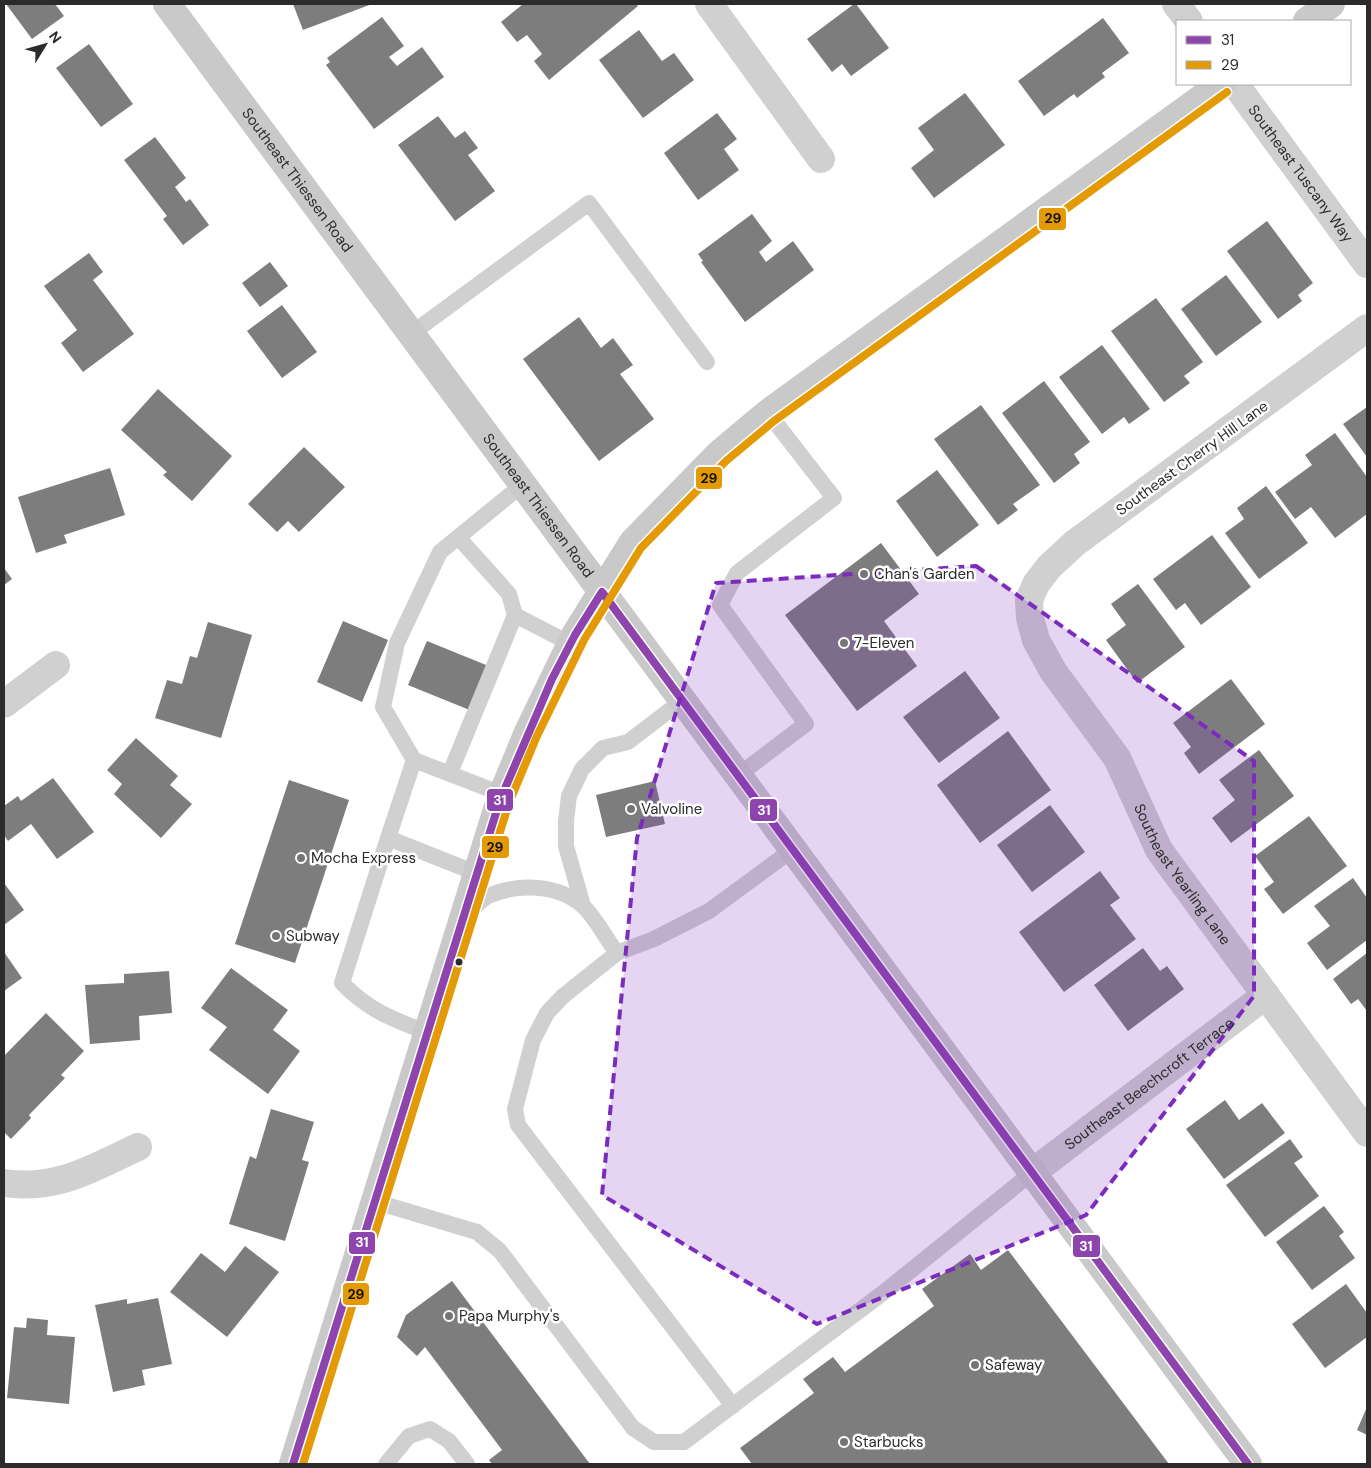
<svg xmlns="http://www.w3.org/2000/svg" width="1371" height="1468" viewBox="0 0 1371 1468" font-family="'DM Sans',sans-serif">
<style>
.building{fill:#7d7d7d}
.lines{fill:none;stroke-linecap:round;stroke-linejoin:round}
.lane{stroke:#d0d0d0;stroke-width:16}
.street{stroke:#d0d0d0;stroke-width:28}
.secondary{stroke:#c9c9c9;stroke-width:28}
.bus-1-casing{stroke:#fff;stroke-width:11}
.bus-2-casing{stroke:#fff;stroke-width:11}
.bus-1{stroke:#8e44ad;stroke-width:8}
.bus-2{stroke:#e39a04;stroke-width:8}
.marked{fill:#7b2cbf;fill-opacity:0.2;stroke:#7b2cbf;stroke-width:4;stroke-dasharray:10 6;stroke-linejoin:round}
.poi-dot{fill:#757575;stroke:#fff;stroke-width:2}
.bus-dot{fill:#2b2b2b;stroke:#fff;stroke-width:2}
.labels{text-anchor:middle;stroke-width:5;stroke-linejoin:round;paint-order:stroke}
.street-label{font-size:15px;fill:#2b2b2b;stroke:#fff}
.poi-label{font-size:15px;fill:#2b2b2b;stroke:#fff;text-anchor:start}
.line-badge{stroke:#fff;stroke-width:2}
.badge-label{font-size:14px;text-anchor:middle;font-weight:bold;fill:#fff}
.pale-badge-label{font-size:14px;text-anchor:middle;font-weight:bold;fill:#111}
</style>
<rect width="100%" height="100%" fill="#fff"/>
<!-- building -->
<path class="building" d="M 6,4 L 55,4 L 64,16 L 32,39 Z
M 293,4 L 372,4 L 303,30 Z
M 523,4 L 636,4 L 638,6 L 549,80 L 534,61 L 542,54 L 527,35 L 517,42 L 501,22 Z
M 854,4 L 856,4 L 889,48 L 851,76 L 842,64 L 832,72 L 807,39 Z
M 382,17 L 404,46 L 389,57 L 397,66 L 422,47 L 444,77 L 374,129 L 326,65 L 330,62 L 327,58 Z
M 1103,18 L 1129,53 L 1102,73 L 1105,77 L 1077,98 L 1074,94 L 1044,116 L 1018,81 Z
M 639,30 L 662,61 L 674,53 L 694,80 L 643,118 L 599,60 Z
M 89,44 L 133,104 L 101,127 L 56,68 Z
M 965,93 L 1005,145 L 934,198 L 911,168 L 934,150 L 918,128 Z
M 717,113 L 737,139 L 724,149 L 739,170 L 698,200 L 664,153 Z
M 438,116 L 455,138 L 465,131 L 478,148 L 468,155 L 495,191 L 455,221 L 398,145 Z
M 155,137 L 186,178 L 175,187 L 186,202 L 190,199 L 209,225 L 183,245 L 163,219 L 167,216 L 124,160 Z
M 752,214 L 772,241 L 759,252 L 766,262 L 793,241 L 814,270 L 745,322 L 701,262 L 703,261 L 698,254 Z
M 1267,221 L 1313,283 L 1298,295 L 1302,301 L 1278,319 L 1227,251 Z
M 89,253 L 103,272 L 93,280 L 134,334 L 83,372 L 61,343 L 77,330 L 44,286 Z
M 270,262 L 288,286 L 260,307 L 242,283 Z
M 1226,275 L 1262,322 L 1216,356 L 1181,309 Z
M 1156,298 L 1203,362 L 1184,376 L 1190,383 L 1164,402 L 1111,331 Z
M 282,305 L 317,352 L 282,378 L 247,331 Z
M 579,317 L 601,348 L 613,338 L 633,365 L 620,374 L 654,419 L 599,461 L 523,359 Z
M 1102,345 L 1150,409 L 1129,424 L 1124,417 L 1102,434 L 1059,377 Z
M 1044,381 L 1090,442 L 1074,454 L 1080,463 L 1054,483 L 1002,413 Z
M 158,389 L 232,456 L 192,501 L 163,475 L 167,472 L 121,430 Z
M 981,405 L 1040,485 L 1013,504 L 1018,510 L 998,525 L 934,439 Z
M 1367,407 L 1367,457 L 1343,424 Z
M 1335,433 L 1367,477 L 1367,514 L 1335,538 L 1311,507 L 1295,519 L 1275,492 L 1312,465 L 1305,455 Z
M 304,447 L 345,487 L 299,532 L 288,521 L 277,532 L 248,504 Z
M 110,468 L 125,515 L 64,535 L 67,543 L 36,553 L 18,497 Z
M 937,470 L 979,525 L 937,557 L 896,501 Z
M 1266,486 L 1308,543 L 1259,579 L 1225,533 L 1244,519 L 1237,508 Z
M 1212,535 L 1251,587 L 1201,625 L 1185,603 L 1176,610 L 1153,579 Z
M 881,543 L 919,594 L 884,621 L 917,666 L 857,711 L 785,615 Z
M 4,568 L 12,579 L 4,585 Z
M 1138,584 L 1185,647 L 1137,683 L 1106,640 L 1126,625 L 1111,604 Z
M 343,621 L 388,640 L 362,702 L 317,682 Z
M 208,622 L 252,635 L 221,738 L 155,718 L 167,680 L 182,684 L 190,656 L 197,658 Z
M 427,641 L 491,667 L 472,711 L 408,685 Z
M 965,671 L 1000,718 L 939,763 L 903,717 Z
M 1231,679 L 1265,724 L 1199,774 L 1184,753 L 1191,747 L 1173,723 Z
M 1008,731 L 1051,790 L 980,843 L 937,785 Z
M 136,738 L 178,776 L 170,785 L 192,804 L 161,838 L 114,794 L 122,784 L 107,770 Z
M 1259,750 L 1294,796 L 1231,843 L 1212,818 L 1235,800 L 1219,780 Z
M 53,778 L 94,832 L 57,859 L 31,824 L 8,841 L 4,835 L 4,806 L 18,796 L 21,801 Z
M 289,780 L 349,800 L 295,963 L 235,944 Z
M 655,781 L 665,824 L 606,837 L 596,795 Z
M 1050,805 L 1085,852 L 1032,892 L 997,845 Z
M 1309,816 L 1347,866 L 1283,914 L 1264,889 L 1274,882 L 1255,856 Z
M 1100,871 L 1120,898 L 1110,905 L 1136,939 L 1064,992 L 1019,932 Z
M 1353,878 L 1367,898 L 1367,940 L 1327,970 L 1307,943 L 1330,926 L 1314,906 Z
M 4,883 L 24,910 L 4,925 Z
M 1143,948 L 1160,971 L 1167,966 L 1184,989 L 1128,1031 L 1094,985 Z
M 4,952 L 22,978 L 4,991 Z
M 1367,953 L 1367,1011 L 1358,999 L 1351,1004 L 1333,979 Z
M 231,968 L 288,1010 L 273,1030 L 300,1051 L 268,1094 L 209,1050 L 227,1027 L 201,1008 Z
M 169,971 L 172,1013 L 139,1016 L 140,1040 L 90,1044 L 85,985 L 124,983 L 124,974 Z
M 46,1013 L 84,1051 L 61,1075 L 65,1078 L 29,1115 L 31,1118 L 11,1139 L 4,1132 L 4,1056 Z
M 1225,1100 L 1239,1120 L 1262,1103 L 1285,1133 L 1224,1179 L 1186,1129 Z
M 271,1109 L 314,1122 L 302,1160 L 309,1162 L 285,1241 L 229,1224 L 250,1156 L 256,1159 Z
M 1290,1139 L 1303,1157 L 1294,1163 L 1319,1196 L 1265,1237 L 1226,1185 Z
M 1324,1206 L 1344,1232 L 1339,1236 L 1355,1258 L 1312,1290 L 1276,1242 Z
M 245,1246 L 279,1272 L 227,1337 L 170,1292 L 201,1253 L 225,1272 Z
M 1008,1250 L 1169,1464 L 752,1464 L 740,1448 L 814,1393 L 803,1379 L 833,1357 L 845,1372 L 934,1306 L 922,1289 L 970,1254 L 981,1270 Z
M 452,1281 L 590,1464 L 492,1464 L 489,1460 L 502,1450 L 425,1347 L 417,1356 L 397,1337 L 406,1315 Z
M 1346,1284 L 1367,1313 L 1367,1337 L 1325,1368 L 1292,1324 Z
M 158,1298 L 172,1364 L 142,1370 L 145,1385 L 113,1392 L 95,1305 L 127,1299 L 127,1304 Z
M 27,1318 L 48,1320 L 47,1335 L 75,1337 L 69,1404 L 7,1398 L 14,1327 L 26,1328 Z
M 1367,1407 L 1367,1435 L 1357,1430 Z"/>
<g class="lines">
<!-- lane -->
<path class="lane" d="M 411,334 L 589,203 L 707,362
M 515,615 L 571,644
M 450,773 L 515,615 L 509,594 L 458,537
M 737,776 L 806,724 L 720,605 L 737,573 L 834,498 L 768,413
M 502,794 L 414,760 L 383,707 L 397,643 L 440,552 L 522,485
M 388,838 L 414,760
M 583,906 L 566,846 L 566,821 L 569,796 L 582,769 L 603,748 L 628,742 L 683,700
M 467,913 C 474,908 481,900 488,896 C 518,883 558,884 583,906 C 595,917 607,940 617,953
M 426,1032 C 392,1019 368,1010 342,983 L 388,838 L 476,873
M 373,1201 L 477,1232 L 500,1251 L 633,1428 L 654,1442 L 684,1442 L 883,1293 L 1033,1172
M 733,1406 L 518,1125 L 515,1109 L 533,1040 L 547,1013 L 562,997 L 617,953 L 654,939 L 709,911 L 792,850
M 386,1464 L 409,1436 L 430,1429 L 449,1441 L 467,1464"/>
<!-- street -->
<g class="street">
<path d="M 709,4 L 821,159"/>
<path d="M 1176,4 L 1189,21"/>
<path id="s1" d="M 1235,84 L 1367,264"/>
<path id="s2" d="M 1367,328 L 1075,543 L 1049,567 L 1036,584 L 1029,600 L 1030,618 L 1036,640 L 1053,671 L 1117,758 L 1159,850 L 1367,1133"/>
<path d="M 4,704 L 56,665"/>
<path id="s3" d="M 1033,1172 L 1266,995"/>
<path d="M 4,1183 C 57,1191 92,1168 138,1147"/>
</g>
<!-- secondary -->
<g class="secondary">
<path id="s4" d="M 167,4 L 1248,1464"/>
<path d="M 1307,21 L 1331,4"/>
<path d="M 293,1464 L 500,800 L 528,732 L 575,635 L 633,542 L 719,454 L 768,413 L 1221,84"/>
</g>
<!-- bus-1 casing -->
<g class="bus-1-casing">
<path id="bus-1" d="M 602,592 L 1248,1464
M 293,1464 L 500,800 L 552,679 L 575,635 L 602,592"/>
</g>
<!-- bus-2 casing -->
<g class="bus-2-casing">
<path id="bus-2" d="M 303,1464 L 509,803 L 537,736 L 584,640 L 641,548 L 726,461 L 774,421 L 1227,92"/>
</g>
<!-- bus-1 -->
<use href="#bus-1" class="bus-1"/>
<!-- bus-2 -->
<use href="#bus-2" class="bus-2"/>
</g>
<!-- marked area -->
<path class="marked" d="M 976,566 L 1254,761 L 1254,996 L 1086,1215 L 817,1324 L 602,1195 L 637,838 L 716,583 Z"/>
<!-- markers -->
<g class="poi-dot">
<circle cx="864" cy="574" r="5"/>
<circle cx="844" cy="643" r="5"/>
<circle cx="631" cy="809" r="5"/>
<circle cx="301" cy="858" r="5"/>
<circle cx="276" cy="936" r="5"/>
<circle cx="449" cy="1316" r="5"/>
<circle cx="975" cy="1365" r="5"/>
<circle cx="844" cy="1442" r="5"/>
</g>
<circle class="bus-dot" cx="459" cy="962" r="4.5"/>
<g class="labels">
<!-- street labels -->
<g class="street-label">
<text dy="5" stroke="none"><textPath href="#s1" startOffset="111">Southeast Tuscany Way</textPath></text>
<text dy="5" stroke="none"><textPath href="#s4" startOffset="219">Southeast Thiessen Road</textPath></text>
<text transform="translate(1192 458) rotate(-36)" y="5">Southeast Cherry Hill Lane</text>
<text dy="5" stroke="none"><textPath href="#s4" startOffset="624">Southeast Thiessen Road</textPath></text>
<text dy="5" stroke="none"><textPath href="#s2" startOffset="755">Southeast Yearling Lane</textPath></text>
<text dy="5" stroke="none"><textPath href="#s3" startOffset="146">Southeast Beechcroft Terrace</textPath></text>
</g>
<!-- poi labels -->
<g class="poi-label">
<text x="874" y="579">Chan's Garden</text>
<text x="854" y="648">7-Eleven</text>
<text x="641" y="814">Valvoline</text>
<text x="311" y="863">Mocha Express</text>
<text x="286" y="941">Subway</text>
<text x="459" y="1321">Papa Murphy's</text>
<text x="985" y="1370">Safeway</text>
<text x="854" y="1447">Starbucks</text>
</g>
</g>
<g class="line-badge">
<rect x="1038" y="207" width="29" height="24" rx="5" fill="#e39a04"/>
<rect x="695" y="466" width="28" height="24" rx="5" fill="#e39a04"/>
<rect x="486" y="788" width="28" height="24" rx="5" fill="#8e44ad"/>
<rect x="749" y="798" width="29" height="24" rx="5" fill="#8e44ad"/>
<rect x="481" y="835" width="29" height="24" rx="5" fill="#e39a04"/>
<rect x="348" y="1231" width="28" height="24" rx="5" fill="#8e44ad"/>
<rect x="1072" y="1234" width="29" height="24" rx="5" fill="#8e44ad"/>
<rect x="342" y="1282" width="28" height="24" rx="5" fill="#e39a04"/>
</g>
<g class="badge-label">
<text x="500" y="805">31</text>
<text x="764" y="815">31</text>
<text x="362" y="1247">31</text>
<text x="1086" y="1251">31</text>
</g>
<g class="pale-badge-label">
<text x="1053" y="223">29</text>
<text x="709" y="483">29</text>
<text x="495" y="852">29</text>
<text x="356" y="1299">29</text>
</g>
<!-- border -->
<rect width="1371" height="1468" fill="none" stroke="#2b2b2b" stroke-width="10"/>
<!-- legend -->
<rect x="1176" y="20" width="175" height="65" fill="#ffffff" stroke="#aaaaaa"/>
<rect x="1186" y="36" width="25" height="8" fill="#8e44ad" stroke="#aaaaaa"/>
<text x="1221" y="45" font-size="15" fill="#2b2b2b">31</text>
<rect x="1186" y="61" width="25" height="8" fill="#e39a04" stroke="#aaaaaa"/>
<text x="1221" y="70" font-size="15" fill="#2b2b2b">29</text>
<!-- north arrow -->
<g transform="translate(45 45) rotate(53)" stroke="#ffffff" stroke-width="4" paint-order="stroke">
<path d="M0-4L9 19L0 12L-9 19Z" fill="#2b2b2b"/>
<text y="-8" font-size="14" font-weight="bold" text-anchor="middle" fill="#2b2b2b">N</text>
</g>
</svg>
